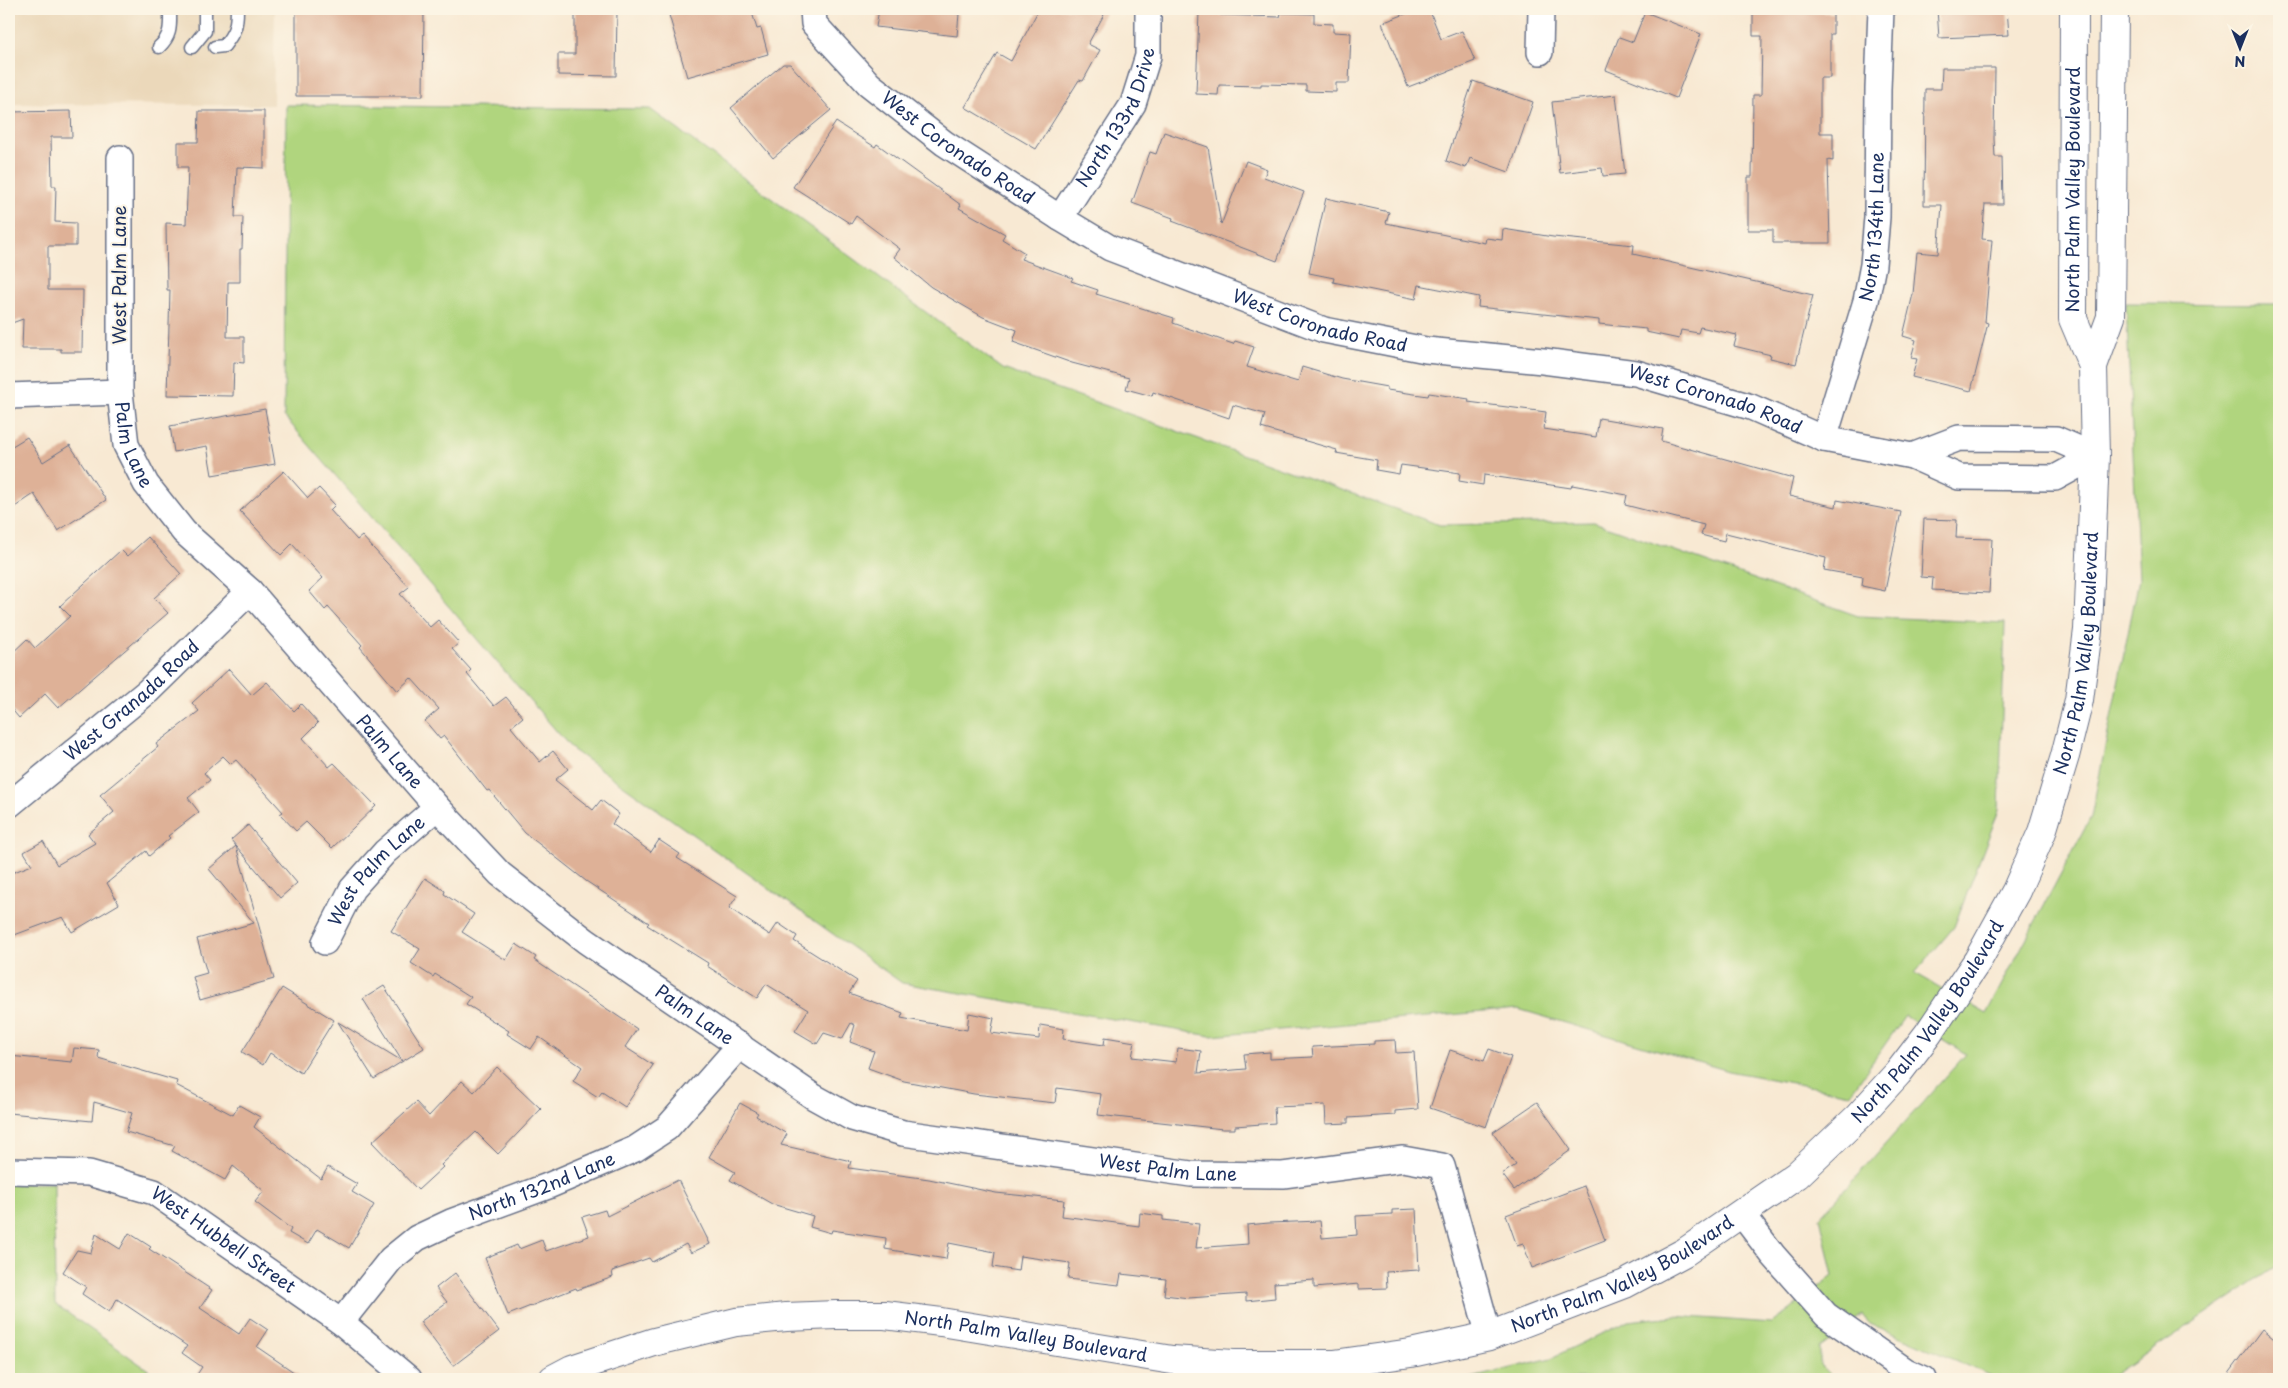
<svg xmlns="http://www.w3.org/2000/svg" width="2288" height="1388" viewBox="0 0 2288 1388" font-family="'Playpen Sans',sans-serif">
<style>
.built{fill:#ebd8ba}
.green{fill:#b0d57e;stroke:#66826e}
.building{fill:#deb197}
.lines{fill:none;stroke-linecap:round;stroke-linejoin:round}
.service-casing{stroke:#687087;stroke-width:15}
.minor-casing{stroke:#687087;stroke-width:28}
.tertiary-casing{stroke:#687087;stroke-width:30}
.service{stroke:#fff;stroke-width:12}
.minor{stroke:#fff;stroke-width:25}
.tertiary{stroke:#fff;stroke-width:28}
.labels{text-anchor:middle;stroke-width:4;stroke-linejoin:round;paint-order:stroke}
.street-label{font-size:18px;fill:#1b2f5e;stroke:#fcf5e5}
</style>
<rect width="100%" height="100%" fill="#fcf5e5"/>
<filter id="ink" filterUnits="userSpaceOnUse"><feTurbulence type="fractalNoise" baseFrequency=".02" numOctaves="2"/><feDisplacementMap in="SourceGraphic" scale="10" xChannelSelector="R" yChannelSelector="G"/><feConvolveMatrix kernelMatrix="1 2 1 2 8 2 1 2 1" color-interpolation-filters="sRGB"/></filter>
<filter id="wash" filterUnits="userSpaceOnUse"><feTurbulence type="fractalNoise" baseFrequency=".0096" numOctaves="4" result="noise"/><feDisplacementMap in="SourceGraphic" scale="20" xChannelSelector="R" yChannelSelector="G"/><feGaussianBlur stdDeviation="1.12" result="paint"/><feColorMatrix in="noise" values="0 0 0 0 0 0 0 0 0 0 0 0 0 0 0 0 0 1.4 0 .05"/><feComposite in="paint" operator="in"/></filter>
<g filter="url(#wash)">
<rect width="100%" height="100%" fill="#f8e9d3"/>
<!-- built -->
<path class="built" d="M 9,9 L 275,9 L 273,105 L 9,104 Z"/>
<!-- green -->
<path class="green" d="M 286,105 L 650,109 L 1003,369 L 1440,525 L 1594,522 L 1858,616 L 2005,623 L 1999,810 L 1954,927 L 1915,973 L 1986,1014 L 2091,817 L 2139,579 L 2126,303 L 2279,304 L 2279,1265 L 2109,1379 L 1999,1379 L 1870,1324 L 1862,1315 L 1820,1347 L 1820,1365 L 1834,1379 L 1468,1379 L 1551,1358 L 1628,1321 L 1674,1316 L 1772,1323 L 1833,1276 L 1820,1217 L 1966,1054 L 1905,1016 L 1850,1094 L 1729,1071 L 1518,1009 L 1211,1036 L 902,983 L 572,749 L 284,416 Z
M 54,1183 L 55,1304 L 161,1379 L 9,1379 L 9,1184 Z"/>
<g id="blocks">
<!-- building -->
<path class="building" d="M 296,9 L 424,9 L 423,96 L 296,96 Z
M 575,9 L 617,9 L 616,76 L 558,75 L 558,54 L 575,54 Z
M 693,9 L 751,9 L 757,29 L 761,28 L 768,54 L 687,77 L 669,15 Z
M 879,9 L 951,9 L 950,13 L 959,14 L 957,36 L 876,27 Z
M 1039,9 L 1107,9 L 1088,44 L 1100,50 L 1083,81 L 1079,80 L 1036,149 L 965,107 L 997,53 L 1011,61 Z
M 1418,9 L 1429,9 L 1441,39 L 1462,31 L 1475,61 L 1408,87 L 1382,23 Z
M 1937,9 L 2007,9 L 2009,35 L 1939,38 Z
M 1199,12 L 1220,12 L 1220,15 L 1280,17 L 1281,13 L 1314,14 L 1314,23 L 1333,24 L 1333,32 L 1351,33 L 1349,83 L 1336,83 L 1336,92 L 1306,91 L 1306,85 L 1261,84 L 1261,86 L 1219,85 L 1218,95 L 1196,94 Z
M 1645,12 L 1701,34 L 1676,98 L 1606,70 L 1619,37 L 1633,42 Z
M 1753,12 L 1833,13 L 1833,34 L 1830,34 L 1830,78 L 1820,78 L 1820,133 L 1833,133 L 1833,161 L 1828,160 L 1830,243 L 1773,243 L 1773,230 L 1748,230 L 1748,177 L 1752,177 L 1753,95 L 1761,95 L 1762,36 L 1753,36 Z
M 783,64 L 790,64 L 831,110 L 773,158 L 731,108 Z
M 1942,68 L 1995,68 L 1994,139 L 1995,157 L 2002,157 L 2003,204 L 1985,204 L 1982,239 L 1992,240 L 1985,322 L 1988,323 L 1971,391 L 1912,377 L 1917,359 L 1911,358 L 1916,340 L 1903,336 L 1913,294 L 1917,252 L 1938,254 L 1942,205 L 1924,205 L 1925,89 L 1941,89 Z
M 1473,81 L 1533,102 L 1509,172 L 1470,158 L 1466,168 L 1446,161 Z
M 1616,95 L 1625,174 L 1603,176 L 1602,168 L 1560,173 L 1552,102 Z
M 71,111 L 72,137 L 51,137 L 52,186 L 56,186 L 55,222 L 76,223 L 76,246 L 48,246 L 48,290 L 83,290 L 82,352 L 61,352 L 61,349 L 22,349 L 23,319 L 9,324 L 9,112 Z
M 199,111 L 264,111 L 264,168 L 237,167 L 235,217 L 243,217 L 242,249 L 240,249 L 240,282 L 228,282 L 227,337 L 244,337 L 244,363 L 234,362 L 233,396 L 167,395 L 170,290 L 167,290 L 166,223 L 186,224 L 188,167 L 178,167 L 178,142 L 198,142 Z
M 836,122 L 875,147 L 877,144 L 961,205 L 959,208 L 1005,234 L 1002,239 L 1025,253 L 1021,259 L 1073,278 L 1071,281 L 1098,290 L 1096,294 L 1174,318 L 1173,323 L 1233,344 L 1235,341 L 1254,347 L 1247,367 L 1298,382 L 1302,367 L 1342,379 L 1387,387 L 1387,390 L 1428,396 L 1429,393 L 1469,399 L 1468,402 L 1546,412 L 1544,429 L 1596,437 L 1599,418 L 1663,429 L 1661,441 L 1793,478 L 1789,496 L 1836,507 L 1837,500 L 1901,512 L 1885,591 L 1862,586 L 1863,577 L 1824,570 L 1826,558 L 1726,533 L 1724,541 L 1701,535 L 1704,525 L 1625,505 L 1627,495 L 1572,485 L 1571,488 L 1484,475 L 1483,485 L 1459,481 L 1460,473 L 1401,465 L 1399,474 L 1376,470 L 1377,460 L 1336,453 L 1337,450 L 1261,428 L 1265,414 L 1233,405 L 1229,418 L 1153,392 L 1152,396 L 1126,389 L 1129,378 L 1072,363 L 1013,342 L 1017,330 L 983,317 L 931,287 L 894,257 L 900,249 L 856,216 L 851,224 L 793,187 Z
M 1164,132 L 1208,147 L 1221,225 L 1246,161 L 1267,169 L 1264,177 L 1304,192 L 1277,261 L 1172,221 L 1173,218 L 1132,203 L 1150,152 L 1156,154 Z
M 1326,198 L 1389,212 L 1386,223 L 1485,243 L 1486,238 L 1502,240 L 1503,229 L 1553,237 L 1634,245 L 1633,254 L 1813,295 L 1796,364 L 1770,358 L 1771,355 L 1734,346 L 1737,335 L 1700,327 L 1698,333 L 1681,330 L 1679,339 L 1646,332 L 1646,329 L 1599,324 L 1599,320 L 1478,307 L 1479,297 L 1419,285 L 1416,299 L 1333,282 L 1334,278 L 1309,273 Z
M 265,409 L 275,464 L 212,475 L 207,446 L 174,452 L 170,426 Z
M 27,437 L 43,462 L 70,445 L 106,500 L 58,531 L 34,494 L 9,511 L 9,448 Z
M 284,471 L 308,498 L 319,488 L 335,505 L 330,510 L 357,540 L 362,536 L 409,587 L 400,594 L 430,627 L 438,620 L 459,643 L 452,649 L 471,670 L 467,674 L 494,706 L 506,697 L 523,717 L 511,727 L 540,762 L 553,751 L 568,769 L 555,780 L 593,810 L 601,800 L 619,814 L 612,824 L 651,852 L 659,840 L 680,854 L 677,858 L 737,896 L 729,908 L 770,935 L 778,923 L 797,936 L 794,941 L 857,981 L 849,993 L 903,1013 L 901,1018 L 967,1030 L 969,1013 L 994,1018 L 991,1033 L 1039,1039 L 1040,1025 L 1064,1029 L 1063,1039 L 1104,1045 L 1105,1037 L 1135,1042 L 1132,1057 L 1176,1062 L 1178,1048 L 1201,1051 L 1198,1073 L 1246,1069 L 1244,1054 L 1270,1052 L 1270,1059 L 1313,1057 L 1312,1047 L 1374,1044 L 1374,1041 L 1395,1040 L 1396,1053 L 1414,1052 L 1418,1109 L 1395,1111 L 1395,1115 L 1348,1118 L 1348,1123 L 1326,1124 L 1325,1105 L 1274,1107 L 1275,1123 L 1235,1126 L 1235,1129 L 1223,1129 L 1098,1115 L 1101,1094 L 1057,1088 L 1055,1103 L 974,1094 L 904,1081 L 868,1068 L 874,1051 L 850,1042 L 855,1025 L 851,1023 L 842,1039 L 824,1033 L 817,1044 L 795,1031 L 808,1010 L 766,984 L 757,998 L 707,966 L 708,963 L 647,925 L 649,923 L 586,881 L 525,833 L 489,790 L 487,791 L 444,736 L 440,739 L 425,721 L 439,709 L 411,678 L 397,691 L 360,647 L 362,645 L 328,607 L 325,610 L 309,591 L 323,578 L 292,544 L 281,555 L 240,511 Z
M 1924,519 L 1957,520 L 1956,538 L 1992,539 L 1989,593 L 1932,590 L 1933,578 L 1921,577 Z
M 148,537 L 181,574 L 154,598 L 168,613 L 58,708 L 45,694 L 19,718 L 9,706 L 9,656 L 27,639 L 35,648 L 70,616 L 60,606 L 121,550 L 127,556 Z
M 229,669 L 252,695 L 267,682 L 294,711 L 301,704 L 318,723 L 303,738 L 329,767 L 334,763 L 376,806 L 332,848 L 306,822 L 296,831 L 280,814 L 283,812 L 236,760 L 231,764 L 223,756 L 204,773 L 210,780 L 188,798 L 199,812 L 168,836 L 170,838 L 149,856 L 146,851 L 107,883 L 119,904 L 72,932 L 63,917 L 9,937 L 9,874 L 32,865 L 24,852 L 43,841 L 57,865 L 95,843 L 88,834 L 114,812 L 100,795 L 158,747 L 156,744 L 199,711 L 192,703 Z
M 248,825 L 297,883 L 280,898 L 231,840 Z
M 236,846 L 274,979 L 200,1000 L 193,977 L 207,973 L 197,939 L 254,923 L 209,869 Z
M 425,878 L 445,891 L 444,894 L 474,914 L 462,932 L 506,960 L 516,944 L 536,957 L 534,960 L 637,1029 L 625,1047 L 653,1065 L 625,1107 L 602,1092 L 598,1097 L 573,1081 L 582,1067 L 539,1037 L 531,1049 L 507,1034 L 509,1031 L 466,1004 L 471,997 L 435,974 L 433,977 L 411,963 L 420,949 L 391,931 Z
M 384,986 L 424,1048 L 374,1079 L 338,1022 L 402,1061 L 363,999 Z
M 282,988 L 334,1020 L 301,1073 L 270,1053 L 263,1065 L 242,1052 Z
M 74,1048 L 99,1050 L 98,1058 L 177,1081 L 176,1085 L 233,1115 L 239,1105 L 260,1117 L 254,1127 L 321,1179 L 328,1167 L 357,1184 L 352,1192 L 374,1205 L 349,1248 L 317,1229 L 308,1244 L 289,1233 L 291,1229 L 255,1202 L 264,1191 L 233,1166 L 225,1180 L 172,1151 L 175,1146 L 126,1132 L 132,1113 L 94,1102 L 92,1121 L 9,1113 L 9,1056 L 72,1062 Z
M 1489,1049 L 1511,1057 L 1486,1127 L 1430,1108 L 1450,1050 L 1484,1061 Z
M 497,1067 L 541,1109 L 498,1154 L 476,1132 L 441,1165 L 443,1167 L 418,1190 L 372,1142 L 416,1102 L 429,1116 L 462,1081 L 474,1092 Z
M 1537,1102 L 1571,1150 L 1514,1190 L 1502,1174 L 1516,1165 L 1493,1132 Z
M 740,1103 L 758,1113 L 756,1116 L 787,1134 L 781,1145 L 851,1161 L 849,1168 L 929,1179 L 996,1193 L 1064,1200 L 1062,1216 L 1139,1226 L 1140,1213 L 1163,1216 L 1163,1220 L 1199,1224 L 1196,1248 L 1248,1244 L 1247,1225 L 1269,1223 L 1320,1221 L 1322,1238 L 1357,1235 L 1356,1216 L 1392,1214 L 1392,1210 L 1416,1209 L 1419,1270 L 1386,1272 L 1387,1288 L 1359,1289 L 1359,1284 L 1314,1288 L 1314,1280 L 1274,1283 L 1275,1298 L 1246,1301 L 1246,1294 L 1189,1298 L 1164,1295 L 1166,1279 L 1121,1274 L 1119,1285 L 1068,1279 L 1070,1263 L 1020,1256 L 1018,1271 L 993,1267 L 995,1252 L 949,1243 L 946,1259 L 885,1249 L 886,1238 L 832,1230 L 831,1233 L 810,1227 L 813,1216 L 772,1204 L 730,1180 L 735,1172 L 709,1157 Z
M 678,1180 L 710,1244 L 691,1253 L 686,1244 L 652,1262 L 649,1258 L 612,1271 L 613,1277 L 577,1290 L 576,1288 L 508,1315 L 485,1258 L 517,1245 L 519,1249 L 542,1240 L 546,1251 L 589,1236 L 582,1217 L 605,1210 L 607,1216 Z
M 1584,1186 L 1605,1240 L 1532,1268 L 1523,1244 L 1517,1246 L 1506,1215 Z
M 129,1233 L 151,1247 L 149,1249 L 212,1290 L 200,1308 L 239,1334 L 250,1318 L 268,1330 L 257,1347 L 304,1379 L 194,1379 L 202,1367 L 182,1353 L 187,1346 L 117,1299 L 109,1312 L 82,1294 L 86,1287 L 63,1272 L 77,1250 L 91,1253 L 96,1234 L 120,1249 Z
M 455,1273 L 499,1331 L 453,1366 L 420,1322 L 447,1302 L 436,1288 Z
M 2262,1329 L 2279,1343 L 2279,1379 L 2225,1379 Z"/>
</g>
</g>
<g filter="url(#ink)">
<use href="#blocks" fill-opacity="0" stroke="#687087" stroke-width="1"/>
<g class="lines">
<!-- service casing -->
<g class="service-casing">
<path id="service" d="M 159,47 C 172,35 170,25 170,9
M 192,47 L 205,31 L 205,9
M 215,47 L 224,46 C 235,32 237,26 237,9"/>
</g>
<!-- minor casing -->
<g class="minor-casing">
<g id="minor">
<path id="s1" d="M 813,9 L 814,24 L 869,84 L 944,143 L 1060,218 L 1110,248 L 1324,330 L 1426,350 L 1543,361 L 1636,373 L 1751,407 L 1824,439 L 1912,456 L 1959,477 L 2055,478 L 2095,456"/>
<path d="M 1540,52 L 1541,9"/>
<path id="s2" d="M 120,158 L 120,392 L 126,445 L 146,484 L 184,532 L 250,591 L 437,807 L 500,874 L 586,941 L 814,1097 L 852,1118 L 903,1133 L 1191,1174 L 1283,1175 L 1403,1159 L 1442,1166 L 1489,1336"/>
<path id="s3" d="M 1060,218 L 1133,104 L 1148,56 L 1148,9"/>
<path d="M 9,396 L 120,392"/>
<path id="s4" d="M 1824,439 L 1866,301 L 1873,265 L 1877,217 L 1878,89 L 1881,9"/>
<path d="M 1912,456 L 1959,438 L 2056,439 L 2095,456"/>
<path id="s5" d="M 9,805 L 148,691 L 250,591"/>
<path id="s6" d="M 325,942 L 352,889 L 385,852 L 437,807"/>
<path id="s7" d="M 9,1171 L 89,1173 L 154,1192 L 341,1322 L 409,1379"/>
<path d="M 1741,1213 L 1773,1255 L 1826,1315 L 1906,1371 L 1924,1379"/>
<path id="s8" d="M 341,1322 L 391,1259 L 417,1238 L 451,1222 L 548,1186 L 635,1149 L 667,1128 L 740,1045"/>
</g>
</g>
<!-- tertiary casing -->
<g class="tertiary-casing">
<g id="tertiary">
<path d="M 2093,366 L 2111,317 L 2114,9"/>
<path id="s9" d="M 553,1379 L 572,1369 L 654,1342 L 736,1322 L 786,1317 L 836,1315 L 885,1315 L 941,1322 L 1172,1360 L 1233,1364 L 1334,1364 L 1411,1353 L 1489,1336 L 1625,1284 L 1685,1252 L 1797,1175 L 1858,1117 L 1898,1073 L 1928,1034 L 1978,960 L 2016,891 L 2042,832 L 2065,756 L 2079,700 L 2088,630 L 2095,456 L 2093,366 L 2073,319 L 2074,9"/>
</g>
</g>
<!-- service -->
<use href="#service" class="service"/>
<!-- minor -->
<use href="#minor" class="minor"/>
<!-- tertiary -->
<use href="#tertiary" class="tertiary"/>
</g>
</g>
<g class="labels">
<!-- street labels -->
<g class="street-label">
<text dy="6" stroke="none"><textPath href="#s3" startOffset="116">North 133rd Drive</textPath></text>
<text dy="6" stroke="none"><textPath href="#s1" startOffset="206">West Coronado Road</textPath></text>
<text dy="6" stroke="none"><textPath href="#s9" startOffset="2379">North Palm Valley Boulevard</textPath></text>
<text dy="6" stroke="none"><textPath href="#s4" startOffset="219">North 134th Lane</textPath></text>
<text transform="translate(120 275) rotate(-90)" y="6">West Palm Lane</text>
<text dy="6" stroke="none"><textPath href="#s1" startOffset="611">West Coronado Road</textPath></text>
<text dy="6" stroke="none"><textPath href="#s1" startOffset="1016">West Coronado Road</textPath></text>
<text dy="6" stroke="none"><textPath href="#s2" startOffset="289">Palm Lane</textPath></text>
<text dy="6" stroke="none"><textPath href="#s9" startOffset="1910">North Palm Valley Boulevard</textPath></text>
<text dy="6" stroke="none"><textPath href="#s5" startOffset="161">West Granada Road</textPath></text>
<text dy="6" stroke="none"><textPath href="#s2" startOffset="694">Palm Lane</textPath></text>
<text dy="6" stroke="none"><textPath href="#s6" startOffset="89">West Palm Lane</textPath></text>
<text dy="6" stroke="none"><textPath href="#s2" startOffset="1099">Palm Lane</textPath></text>
<text dy="6" stroke="none"><textPath href="#s9" startOffset="1504">North Palm Valley Boulevard</textPath></text>
<text dy="6" stroke="none"><textPath href="#s2" startOffset="1608">West Palm Lane</textPath></text>
<text dy="6" stroke="none"><textPath href="#s8" startOffset="249">North 132nd Lane</textPath></text>
<text dy="6" stroke="none"><textPath href="#s7" startOffset="232">West Hubbell Street</textPath></text>
<text dy="6" stroke="none"><textPath href="#s9" startOffset="1099">North Palm Valley Boulevard</textPath></text>
<text dy="6" stroke="none"><textPath href="#s9" startOffset="484">North Palm Valley Boulevard</textPath></text>
</g>
</g>
<!-- margin -->
<rect width="2288" height="1388" fill="none" stroke="#fcf5e5" stroke-width="30"/>
<!-- north arrow -->
<g transform="translate(2240 48) rotate(180)" stroke="#fcf5e5" stroke-width="4" paint-order="stroke">
<path d="M0-4L9 19L0 12L-9 19Z" fill="#1b2f5e"/>
<text y="-8" font-size="14" font-weight="bold" text-anchor="middle" fill="#1b2f5e">N</text>
</g>
</svg>
